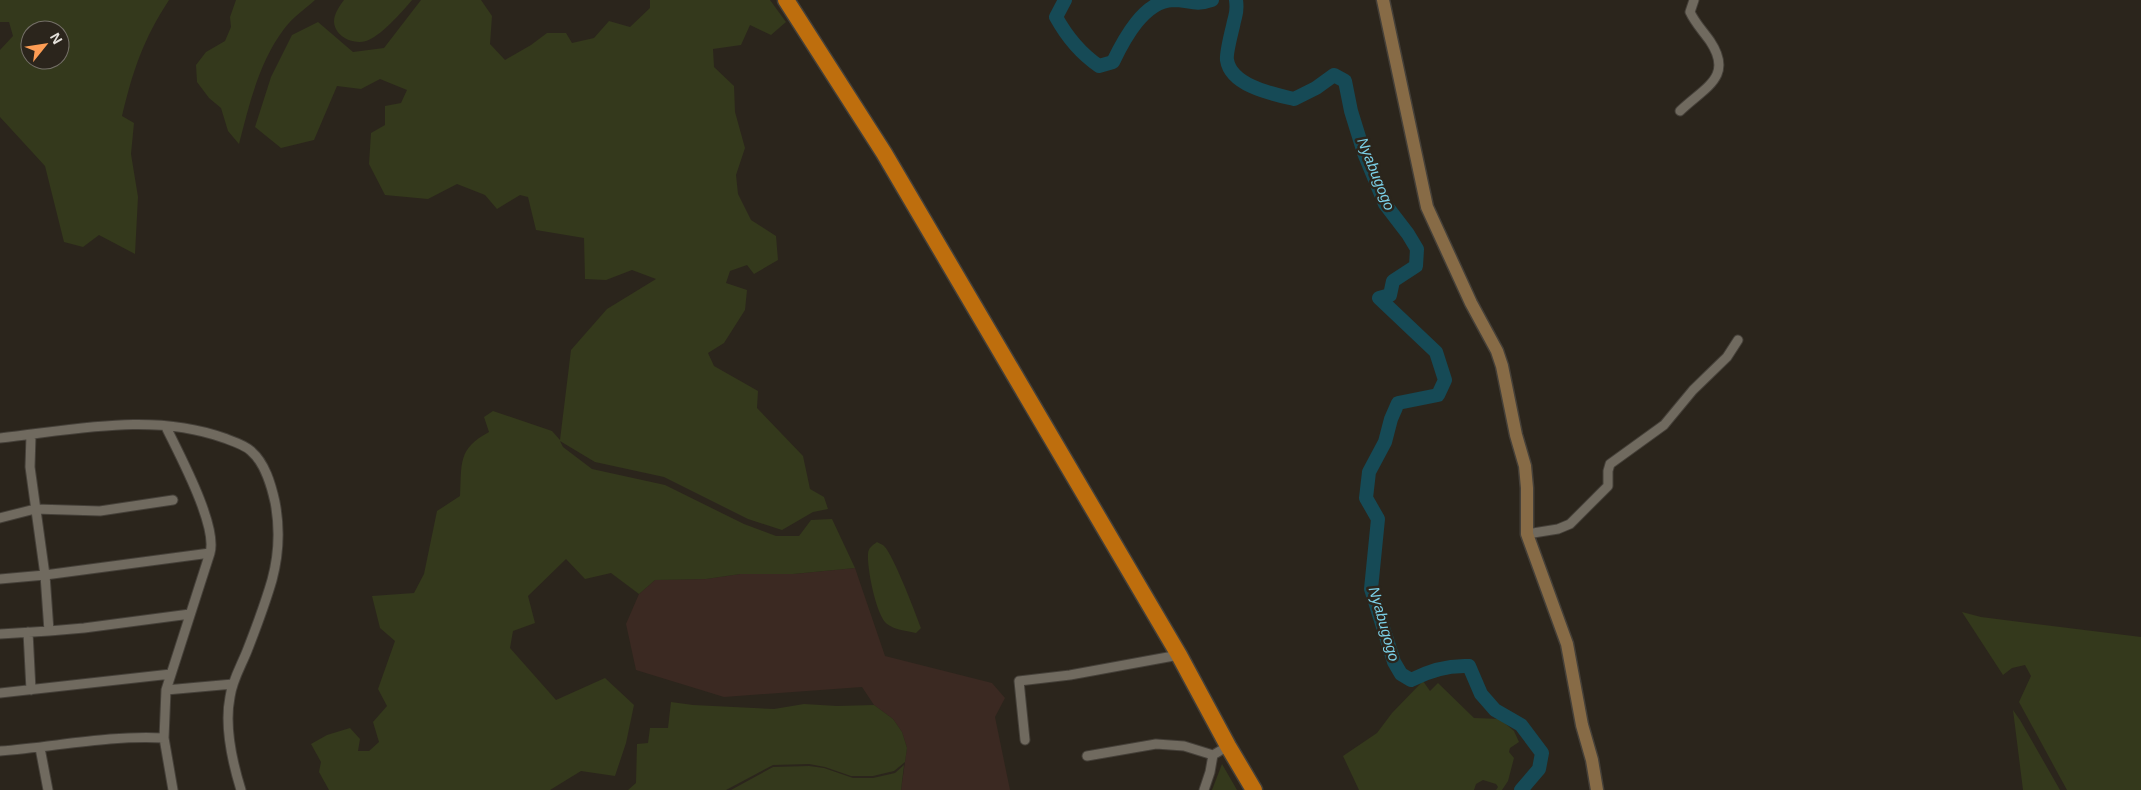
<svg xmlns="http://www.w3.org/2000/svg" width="2141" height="790" viewBox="0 0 2141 790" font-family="Helvetica,sans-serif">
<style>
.industrial{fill:#3b2922}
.green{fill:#34391c;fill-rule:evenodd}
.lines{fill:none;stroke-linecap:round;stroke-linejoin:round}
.river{stroke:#164a56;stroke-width:14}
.street-casing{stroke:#454039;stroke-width:11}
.secondary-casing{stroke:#454039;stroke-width:15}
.highway-casing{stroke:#454039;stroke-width:19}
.street{stroke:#706a5f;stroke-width:9}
.secondary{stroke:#876b46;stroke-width:12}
.highway{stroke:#be6e0d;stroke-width:16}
.labels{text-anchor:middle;stroke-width:5;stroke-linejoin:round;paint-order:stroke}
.water-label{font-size:15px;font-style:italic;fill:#7bcfe6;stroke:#2b251c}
</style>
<rect width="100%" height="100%" fill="#2b251c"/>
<!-- industrial -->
<path class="industrial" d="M 855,568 L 885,656 L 992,683 L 1005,698 L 995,717 L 1010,790 L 901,790 L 907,748 L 902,732 L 893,719 L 874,705 L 862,687 L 724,697 L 636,670 L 626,624 L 639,594 L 655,580 L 706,579 L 740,574 L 793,574 Z"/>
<!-- green -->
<path class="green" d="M 0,0 L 169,0 C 143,40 133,70 122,116 L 134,123 L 131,154 L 138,197 L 135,254 L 99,235 L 83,247 L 64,242 L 45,166 L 0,117 L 0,50 L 13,36 L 9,22 L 0,22 ZM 30,30 L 60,30 L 60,60 L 30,60 Z
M 236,0 L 315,0 C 305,9 292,18 284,29 C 259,62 249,105 239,144 L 228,131 L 221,108 L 209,98 L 197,82 L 196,65 L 206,52 L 225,41 L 231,27 L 230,17 Z
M 344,0 L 412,0 C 402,12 380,37 366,41 C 353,45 334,36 334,21 C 334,14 340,5 344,0 Z
M 421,0 L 481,0 L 492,16 L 490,44 L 505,60 L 531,45 L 547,33 L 566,33 L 572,43 L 594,38 L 609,21 L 630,27 L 650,8 L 650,0 L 770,0 L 786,22 L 771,35 L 750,25 L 741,45 L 713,49 L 714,67 L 734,86 L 735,112 L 745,148 L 736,175 L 738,194 L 751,220 L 776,236 L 778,260 L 754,274 L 747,265 L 730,271 L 726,283 L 747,290 L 745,310 L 724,343 L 708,353 L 714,366 L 758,391 L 757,408 L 803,456 L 810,489 L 824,497 L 828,509 L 813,512 L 782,530 L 748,519 L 664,477 L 595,462 L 560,441 L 563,447 L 592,469 L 665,485 L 744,524 L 776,536 L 799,536 L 811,520 L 832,519 L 855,568 L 793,574 L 740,574 L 706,579 L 655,580 L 639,594 L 611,573 L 585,579 L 566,559 L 528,596 L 535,623 L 513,631 L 510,648 L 556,700 L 605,678 L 634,705 L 626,743 L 615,776 L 581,771 L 550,790 L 329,790 L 319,772 L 321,762 L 311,744 L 327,735 L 350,728 L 360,739 L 358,751 L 369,751 L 379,742 L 373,722 L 387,706 L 378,689 L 395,641 L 380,628 L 372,596 L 414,593 L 424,574 L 437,511 L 460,496 C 462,464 457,449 489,432 L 484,417 L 493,411 L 552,431 L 560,440 L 571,350 L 607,309 L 656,279 L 632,270 L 606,280 L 585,279 L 584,238 L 536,230 L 528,197 L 520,195 L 497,209 L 485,195 L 457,184 L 428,199 L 385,195 L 369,164 L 371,133 L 385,125 L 385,106 L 401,103 L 407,90 L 380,79 L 361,89 L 337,86 L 314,140 L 281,148 L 255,127 L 271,77 L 292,35 L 318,22 L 353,52 L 384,48 Z
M 877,542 C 879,543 883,545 884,546 C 893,554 916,614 921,628 L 916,633 C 907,631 895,630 887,624 C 876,615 867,568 868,554 C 868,548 873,545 877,542 Z
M 1962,612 L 1981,617 L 2141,637 L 2141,790 L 2067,790 L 2019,702 L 2031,676 L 2025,665 L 2012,668 L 2003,675 Z
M 1423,681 L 1430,691 L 1438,683 L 1474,718 L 1500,719 L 1514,731 L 1519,742 L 1510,748 L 1509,752 L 1514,758 L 1508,781 L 1502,790 L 1496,790 L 1498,787 L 1496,784 L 1483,780 L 1476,784 L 1474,790 L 1359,790 L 1343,756 L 1377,733 L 1392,713 Z
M 671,702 L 693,705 L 774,709 L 804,704 L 837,706 L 874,705 L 893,719 L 902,732 L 907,748 L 905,762 L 894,771 L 873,776 L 851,776 L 825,767 L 809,764 L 773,765 L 726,790 L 628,790 L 636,783 L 637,744 L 648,743 L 650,728 L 668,728 Z
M 2013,710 L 2020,720 L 2060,790 L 2023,790 Z
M 1222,764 L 1237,790 L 1212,790 Z
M 904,765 L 901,790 L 731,790 L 773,767 L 809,766 L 824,768 L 853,778 L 873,778 L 895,773 Z"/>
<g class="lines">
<!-- river -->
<path class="river" d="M 1065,0 L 1056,17 C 1067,37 1080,53 1099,66 L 1113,62 C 1124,39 1144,1 1173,0 C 1189,0 1195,6 1212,0
M 1236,0 C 1238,14 1235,14 1233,26 C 1231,34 1226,54 1227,60 C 1231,86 1273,94 1294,99 L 1316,88 L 1334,75 L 1345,81 L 1351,111 L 1364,153 L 1385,204 L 1408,234 L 1417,249 L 1416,266 L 1393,281 L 1390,295 L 1379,298 L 1436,352 L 1445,380 L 1438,395 L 1398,403 L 1391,419 L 1385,442 L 1369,472 L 1366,498 L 1378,519 L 1371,589 L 1394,662 L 1401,674 L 1411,680 C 1430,670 1448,665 1469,666 L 1481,694 L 1495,710 L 1521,725 L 1542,753 L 1539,769 L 1521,790"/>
<!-- street casing -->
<g class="street-casing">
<path id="street" d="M 1680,111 C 1705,87 1734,77 1710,41 C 1703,31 1695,23 1690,12 L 1694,0
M 166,427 C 179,454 218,526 210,553
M 0,438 C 74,430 152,412 224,438 C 232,441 245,445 251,451 C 265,463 271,484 275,502 C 280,528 279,554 272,580 C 265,604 256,628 247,651 C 241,666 232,681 230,697 C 224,727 232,761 241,790
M 0,518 L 35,509 L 100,511 L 173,500
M 1527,534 L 1558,529 L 1570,524 L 1608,486 L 1608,471 L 1610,464 L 1664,425 L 1693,390 L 1727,357 L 1738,340
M 0,579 L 45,575 L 210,553 L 166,690 L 164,738 L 173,790
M 49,631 L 84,628 L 190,614
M 28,632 L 31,690
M 0,634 L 49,631 L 45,575 L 30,467 L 31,435
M 166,690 L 233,684
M 0,693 L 171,674
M 1025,740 L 1019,681 L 1070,675 L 1179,655
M 40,748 L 48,790
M 0,751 C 55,747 108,735 164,738
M 1087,756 L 1156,744 L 1184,746 L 1213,755
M 1204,790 L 1210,772 L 1213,755 L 1228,746"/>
</g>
<!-- secondary casing -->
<g class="secondary-casing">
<path id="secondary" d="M 1383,0 L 1427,207 L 1471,303 L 1497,351 L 1502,366 L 1516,435 L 1525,466 L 1527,488 L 1527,534 L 1567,644 L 1582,725 L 1592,760 L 1597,790"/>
</g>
<!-- highway casing -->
<g class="highway-casing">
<path id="highway" d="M 786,0 L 884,153 L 1179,655 L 1228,746 L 1254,790"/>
</g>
<!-- street -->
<use href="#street" class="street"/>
<!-- secondary -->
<use href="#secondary" class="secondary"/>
<!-- highway -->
<use href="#highway" class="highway"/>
</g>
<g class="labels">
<!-- water labels -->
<g class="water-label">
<text transform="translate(1376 174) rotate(68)" y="5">Nyabugogo</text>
<text transform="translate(1384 624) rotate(74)" y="5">Nyabugogo</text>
</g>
</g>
<!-- north arrow -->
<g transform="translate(45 45) rotate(60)"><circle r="24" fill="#2b251c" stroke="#757068"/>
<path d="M0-4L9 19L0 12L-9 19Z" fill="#fd9d54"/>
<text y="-8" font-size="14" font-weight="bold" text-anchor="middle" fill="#e4e0da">N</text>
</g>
</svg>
